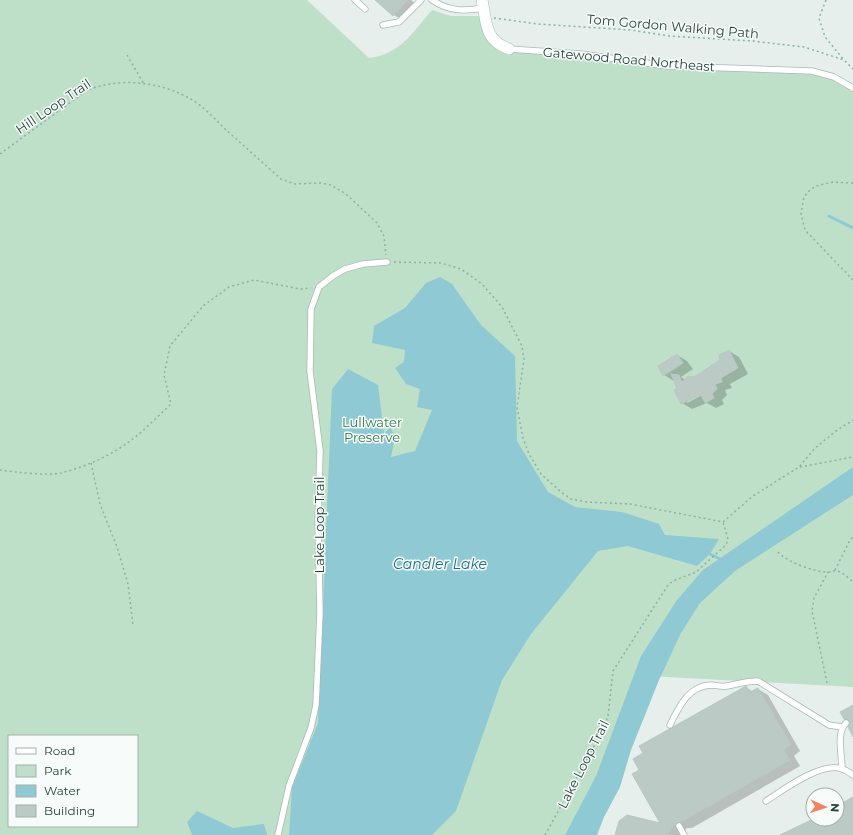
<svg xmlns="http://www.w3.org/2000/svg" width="853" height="835" viewBox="0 0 853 835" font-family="Montserrat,sans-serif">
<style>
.green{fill:#bfe0c8;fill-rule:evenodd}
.water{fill:#8ec9d4}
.shadow{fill:#0003;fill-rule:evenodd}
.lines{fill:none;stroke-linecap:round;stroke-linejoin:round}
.stream{stroke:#8ec9d4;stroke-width:3}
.building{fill:#bbcac4;stroke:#b8c9c2}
.lane-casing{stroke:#a8b8b2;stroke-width:7}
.street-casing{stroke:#a8b8b2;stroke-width:12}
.path{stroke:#86b3a5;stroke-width:1.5;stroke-dasharray:2 3;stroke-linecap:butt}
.lane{stroke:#fff;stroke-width:5.5}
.street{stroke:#fff;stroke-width:11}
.labels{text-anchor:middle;stroke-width:3;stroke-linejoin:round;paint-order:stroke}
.street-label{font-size:13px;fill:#24423a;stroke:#f7fbf9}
.park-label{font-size:13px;fill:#2d7a4b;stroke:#f7fbf9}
.water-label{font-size:14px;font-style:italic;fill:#1c6f80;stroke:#f7fbf9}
</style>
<rect width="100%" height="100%" fill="#e6efeb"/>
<!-- green -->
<path class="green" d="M 0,0 L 307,0 L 369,58 C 401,54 413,32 432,10 L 451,16 L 486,16 L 498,45 L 651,64 L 823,73 L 853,88 L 853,687 L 649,676 L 581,835 L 0,835 ZM 9,736 L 137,736 L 137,826 L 9,826 Z"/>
<!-- water -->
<path class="water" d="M 440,277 L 452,284 L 481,325 L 515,356 L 517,441 L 548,492 L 575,507 L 622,512 L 659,524 L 665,535 L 719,539 L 710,554 L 697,566 L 628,546 L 598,551 L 531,634 L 502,680 L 456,811 L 432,835 L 289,835 L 292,788 L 318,723 L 332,389 L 348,369 L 378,385 L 384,434 L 390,427 L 395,436 L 391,457 L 415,451 L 432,410 L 417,407 L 420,389 L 406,384 L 395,368 L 404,362 L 405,350 L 372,343 L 374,326 L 405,308 L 426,283 Z
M 853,467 L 853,495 L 735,571 L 700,603 L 681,633 L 659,680 L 631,750 L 620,787 L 604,817 L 597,835 L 565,835 L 596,776 L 641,656 L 677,600 L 703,570 Z
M 197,811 L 233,828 L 264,824 L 267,835 L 192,835 L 187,822 Z"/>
<!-- shadow -->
<path class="shadow" d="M 377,0 L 411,0 L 418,6 L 404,21 L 394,15 Z
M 729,351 L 739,357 L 748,374 L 730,384 L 732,388 L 725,390 L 727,395 L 722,400 L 724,404 L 716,408 L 707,403 L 692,409 L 682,403 L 674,381 L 664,375 L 677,355 L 687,361 L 693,369 L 681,377 L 686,380 L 694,378 L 722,361 ZM 705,392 L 706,393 L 687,403 L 687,401 Z
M 746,687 L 753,692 L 758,689 L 768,695 L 800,751 L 794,756 L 800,766 L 692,828 L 687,828 L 680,835 L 616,835 L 662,825 L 640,770 Z"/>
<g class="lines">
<!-- stream -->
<path class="stream" d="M 829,216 L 853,228
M 710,554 L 720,559"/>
</g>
<!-- building -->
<path class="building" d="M 375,0 L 408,0 L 393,16 Z
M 729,350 L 738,368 L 721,378 L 722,382 L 715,384 L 717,389 L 712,394 L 714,398 L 705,403 L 701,395 L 681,404 L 674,390 L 677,388 L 671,374 L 679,375 L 682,382 L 688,376 L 694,377 L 720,360 L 719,355 Z
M 677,354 L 683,363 L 663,376 L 658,366 Z
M 746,686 L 750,692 L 758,688 L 791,745 L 784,750 L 790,760 L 681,822 L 677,823 L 670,829 L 668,835 L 615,835 L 619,821 L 627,815 L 660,823 L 632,774 L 639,770 L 633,759 L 643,753 L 639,746 Z
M 853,705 L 853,737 L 848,727 L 850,721 L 844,719 L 840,712 Z
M 853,797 L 853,835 L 780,835 L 813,819 L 837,819 L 837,806 Z"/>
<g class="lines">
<!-- lane casing -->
<g class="lane-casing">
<path id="lane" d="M 355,0 L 365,9
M 432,0 C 450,12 464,11 484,8
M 383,25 L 399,22 L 421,0
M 509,49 L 581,54 L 668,66 L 812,71 L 834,77 L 853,88
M 670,725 C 679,707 688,686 711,685 C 716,685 721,687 727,686 C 738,684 746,681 758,681 L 829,725 L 842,727
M 842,768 C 842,754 836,733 846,723
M 766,801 C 783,790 822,761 842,769 C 846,770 850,773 853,775
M 679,826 L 684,835
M 278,835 L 289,786 L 311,728 L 316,705 L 320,612 L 318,521 L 320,451 L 310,371 L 311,309 L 319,287 L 333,276 L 345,269 L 363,264 L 387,262"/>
</g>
<!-- street casing -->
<g class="street-casing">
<path id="street" d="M 482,0 C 487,23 484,40 509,49"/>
</g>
<!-- path -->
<path class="path" d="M 826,0 L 819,18 L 825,37 L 844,60
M 494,18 L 538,24 L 631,30 L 669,36 L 752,41 L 804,47 L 844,60 L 853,69
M 127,55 L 144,84
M 0,154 L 86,91 C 119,76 164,82 194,101 C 205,108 215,119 224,128 C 243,145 262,162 281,179 L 295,184 L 320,183 L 331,185 L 346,194 L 377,223 L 384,236 L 386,255
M 853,183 L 833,182 L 816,186 L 809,191 L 804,197 L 801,214 L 805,230 L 853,280
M 394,262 L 441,263 L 461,269 L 482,284 L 502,307 L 522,346 L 524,359 L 517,407 L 523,438 L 529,454 L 541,474 L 561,492 L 571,499 L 586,502 L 630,504 L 723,522 L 753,496 L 799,467 L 815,448 L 836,431 L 853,420
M 91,463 L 100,504 L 117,547 L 128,584 L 133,625
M 800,467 L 853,457
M 0,470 C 14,472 47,476 61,473 C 81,468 103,459 120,448 C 139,436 155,419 171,404 L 164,375 L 170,346 L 203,306 L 229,287 L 254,280 L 300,289 L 311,288
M 778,552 C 787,562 814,572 828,572 C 832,572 833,570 837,571 C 843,572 848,578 853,582
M 835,570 L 850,540 L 853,537
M 827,683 L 812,611 L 814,598 L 828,572
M 545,835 L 604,728 L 608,716 L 613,671 L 668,585 L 673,581 L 696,572 L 726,545 L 728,539 L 723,522"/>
<!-- lane -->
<use href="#lane" class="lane"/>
<!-- street -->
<use href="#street" class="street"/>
</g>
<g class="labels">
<!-- street labels -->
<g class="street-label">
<text transform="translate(673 26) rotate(5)" y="5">Tom Gordon Walking Path</text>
<text transform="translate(629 59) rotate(5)" y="5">Gatewood Road Northeast</text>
<text transform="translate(53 106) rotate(-34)" y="5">Hill Loop Trail</text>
<text transform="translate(319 525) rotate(-90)" y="5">Lake Loop Trail</text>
<text transform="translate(583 764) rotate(-63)" y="5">Lake Loop Trail</text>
</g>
<!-- park labels -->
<g class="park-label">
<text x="372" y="427">Lullwater<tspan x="372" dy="15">Preserve</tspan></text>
</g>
<!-- water labels -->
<g class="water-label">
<text x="440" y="569">Candler Lake</text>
</g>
</g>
<!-- legend -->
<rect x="8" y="735" width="130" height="92" fill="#f7fbf9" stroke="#a3b1ad"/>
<rect x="16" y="748" width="20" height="6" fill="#ffffff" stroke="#a3b1ad"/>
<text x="44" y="755" font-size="12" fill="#24423a">Road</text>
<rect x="16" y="765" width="20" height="12" fill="#bfe0c8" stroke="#a3b1ad"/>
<text x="44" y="775" font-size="12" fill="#24423a">Park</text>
<rect x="16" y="785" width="20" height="12" fill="#8ec9d4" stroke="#a3b1ad"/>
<text x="44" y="795" font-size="12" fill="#24423a">Water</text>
<rect x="16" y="805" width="20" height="12" fill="#bbcac4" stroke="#a3b1ad"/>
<text x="44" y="815" font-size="12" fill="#24423a">Building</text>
<!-- north arrow -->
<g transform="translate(825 807) rotate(93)"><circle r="19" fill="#f7fbf9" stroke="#a3b1ad"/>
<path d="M0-3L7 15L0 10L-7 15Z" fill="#f4845f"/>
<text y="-6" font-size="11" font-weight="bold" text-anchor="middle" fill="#24423a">N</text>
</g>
</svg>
